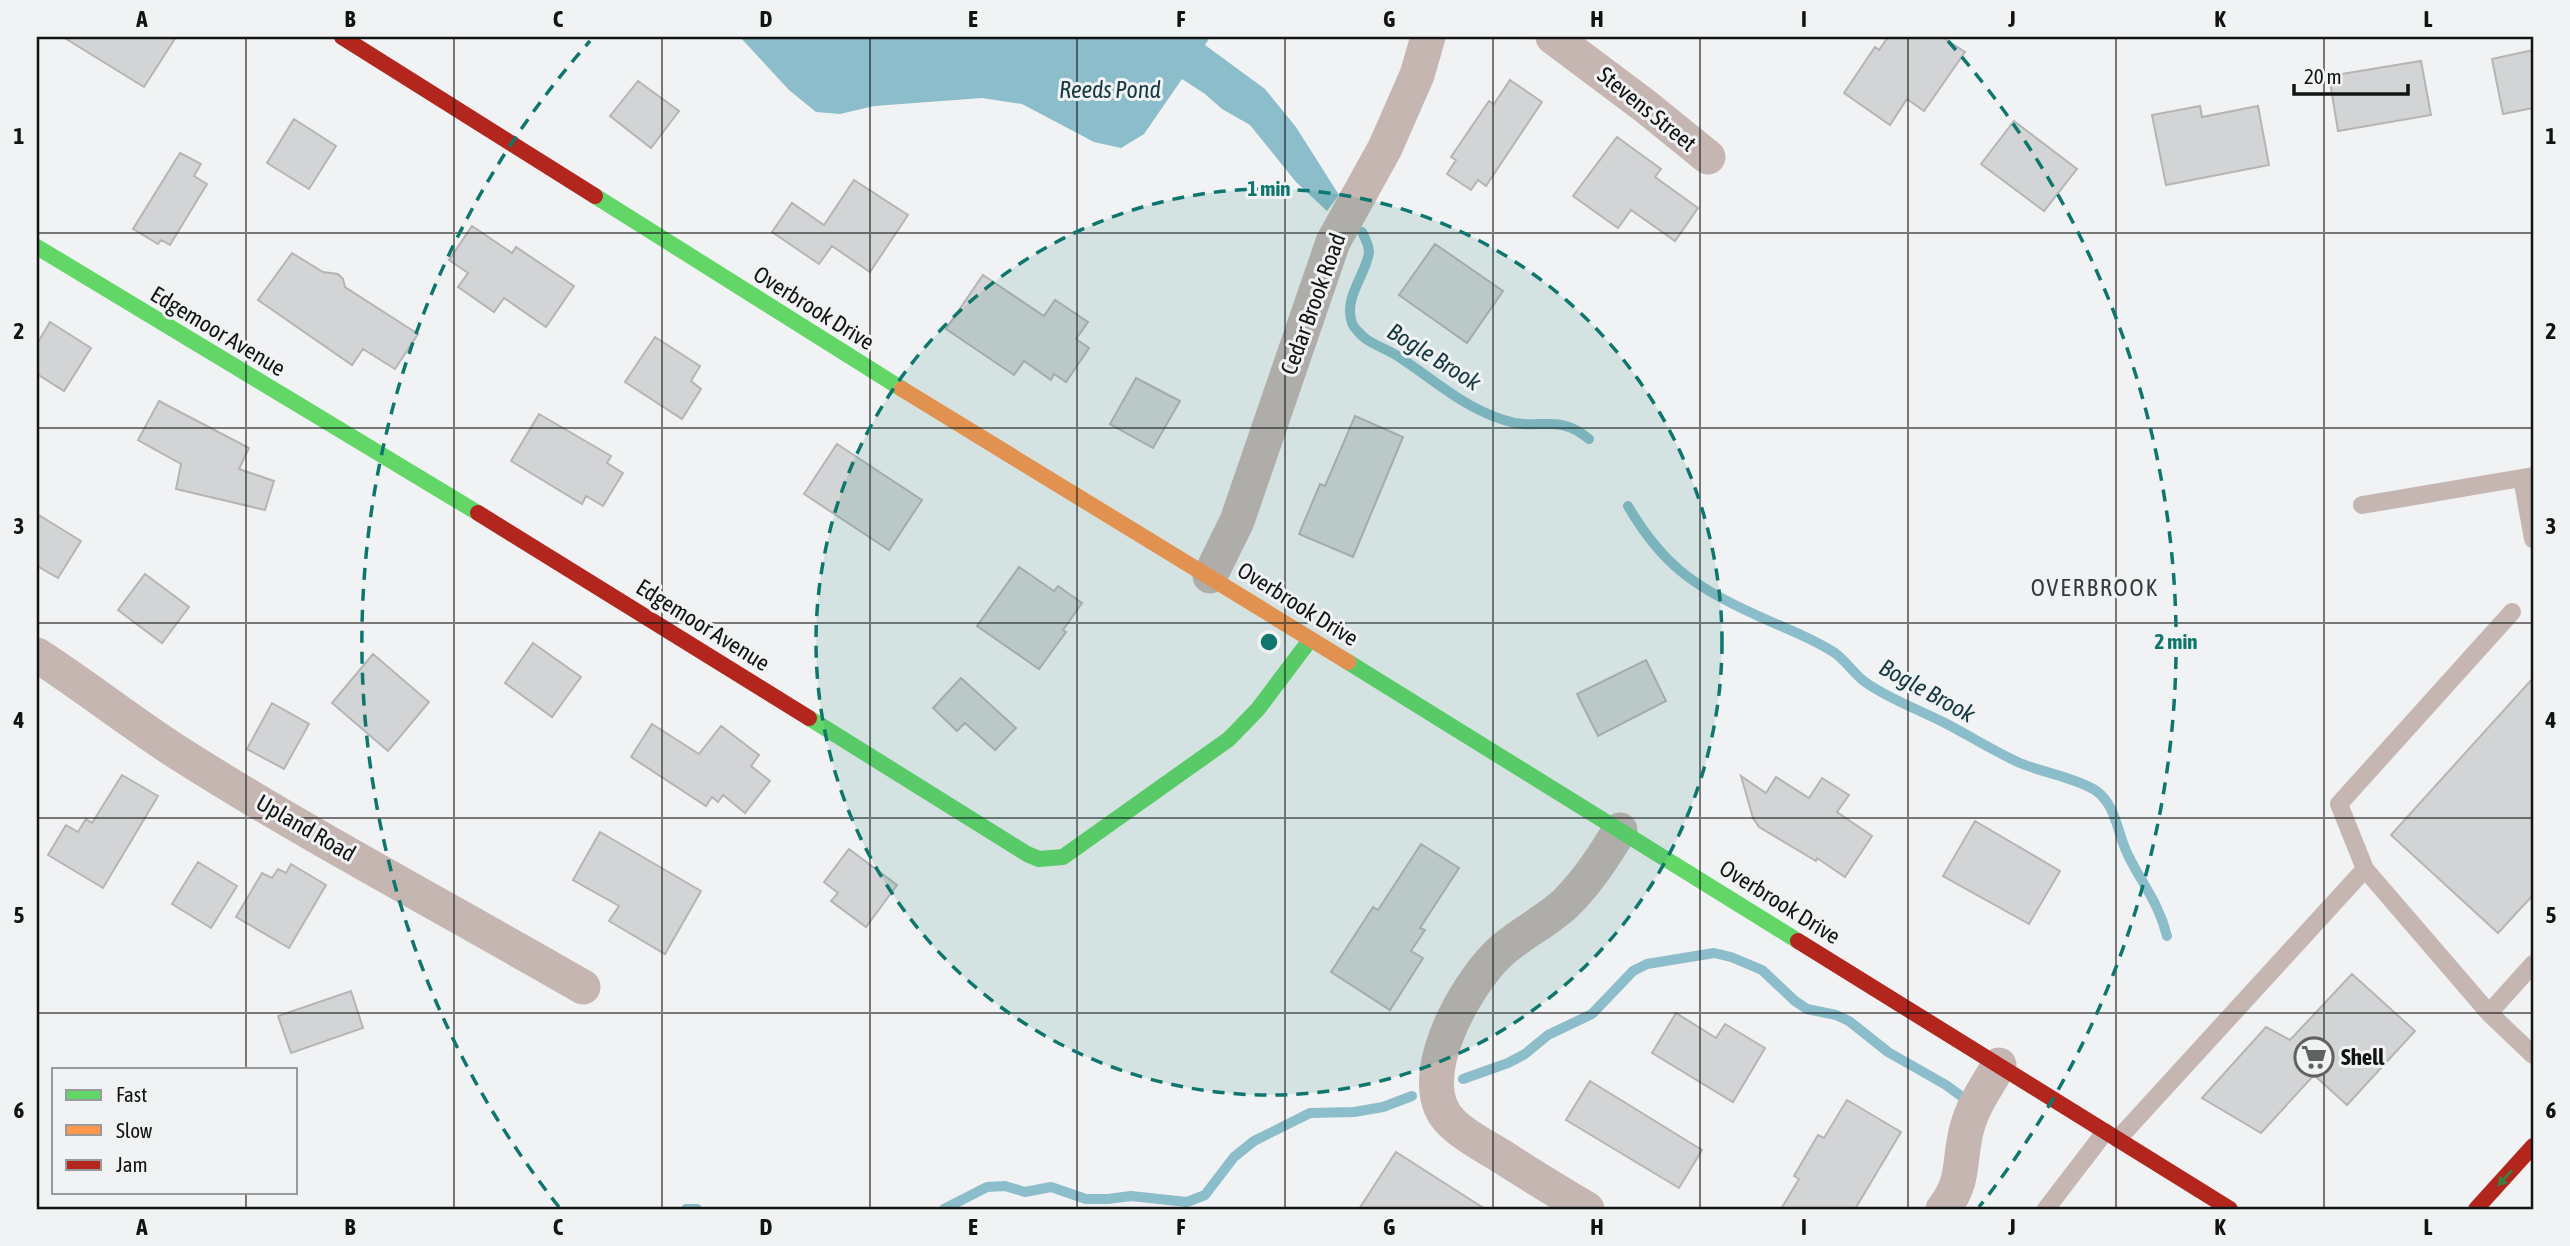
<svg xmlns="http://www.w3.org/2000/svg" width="2570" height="1246" viewBox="0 0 2570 1246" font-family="'Asap Condensed',sans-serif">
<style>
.water{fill:#8bbdca}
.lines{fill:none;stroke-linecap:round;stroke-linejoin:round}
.stream{stroke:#8bbdca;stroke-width:10}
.building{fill:#d3d4d5;stroke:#b4b5b6;stroke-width:2}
.lane{stroke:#c5b6b2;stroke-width:18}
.street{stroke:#c5b6b2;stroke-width:35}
.fast{stroke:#63d668;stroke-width:16}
.slow{stroke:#ff974d;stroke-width:16}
.jam{stroke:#b3261e;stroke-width:16}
.oneway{fill:#3f7e42}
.grid{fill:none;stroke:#121313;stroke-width:2;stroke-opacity:0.55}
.ring{fill:none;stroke:#0f766e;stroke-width:3.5;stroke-dasharray:12 9}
.labels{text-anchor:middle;stroke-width:6;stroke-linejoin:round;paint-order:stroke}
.street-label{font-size:23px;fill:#121313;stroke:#f0f2f4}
.poi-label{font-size:23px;font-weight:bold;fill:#121313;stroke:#f0f2f4;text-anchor:start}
.water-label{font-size:24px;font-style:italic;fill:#163941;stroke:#f0f2f4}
.neighbourhood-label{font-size:24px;letter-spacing:2px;fill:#363839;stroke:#f0f2f4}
.centre{fill:#0f766e;stroke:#f0f2f4;stroke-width:3.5}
.ring-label{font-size:21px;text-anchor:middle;font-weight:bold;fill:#0f766e;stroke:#f0f2f4;stroke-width:6;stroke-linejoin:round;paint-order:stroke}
.neatline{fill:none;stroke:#121313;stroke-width:2.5}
.grid-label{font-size:23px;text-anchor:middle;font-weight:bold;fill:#121313}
</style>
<rect width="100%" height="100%" fill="#f1f2f3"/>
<!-- water -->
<path class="water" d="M 740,37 L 1210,37 L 1205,45 L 1265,89 L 1296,127 L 1339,195 L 1327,211 L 1296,182 L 1250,125 L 1222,109 L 1205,94 L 1182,79 L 1144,134 L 1121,148 L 1094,142 L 1022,104 L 982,98 L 874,106 L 840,114 L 816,112 L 789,90 Z"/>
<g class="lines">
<!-- stream -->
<path class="stream" d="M 1362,232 C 1365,238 1369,245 1369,252 C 1367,273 1343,297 1352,323 C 1354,328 1362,336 1366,339 C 1376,346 1389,350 1399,357 C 1433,379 1464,408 1504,420 C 1538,432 1557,412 1589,439
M 1628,506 C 1661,563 1694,587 1754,614 C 1781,627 1809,636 1835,653 C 1846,661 1854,674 1865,682 C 1889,699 1915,708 1941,721 C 1967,734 1993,751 2020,763 C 2044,773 2073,777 2095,790 C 2117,805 2117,834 2128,855 C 2142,884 2159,903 2167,936
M 1463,1079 L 1508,1063 L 1525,1054 L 1548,1035 L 1592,1014 L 1633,971 L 1647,964 L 1714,953 L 1731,957 L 1762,970 L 1795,1001 L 1807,1009 L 1836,1015 L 1849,1021 L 1888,1052 L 1946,1085 L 1961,1096
M 686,1209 L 697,1209
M 944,1209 L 987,1187 L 1005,1186 L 1025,1192 L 1051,1187 L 1086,1199 L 1108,1199 L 1131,1196 L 1187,1202 L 1205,1195 L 1234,1157 L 1254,1141 L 1310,1113 L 1354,1112 L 1383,1107 L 1412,1096"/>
</g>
<!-- building -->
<path class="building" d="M 63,37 L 176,37 L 144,87 Z
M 1888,37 L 1942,37 L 1965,52 L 1924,111 L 1907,99 L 1890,125 L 1844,93 L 1875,47 L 1879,50 Z
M 2533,50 L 2533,108 L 2503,114 L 2492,59 Z
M 2421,61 L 2431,115 L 2338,131 L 2329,76 Z
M 1510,80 L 1542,102 L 1486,186 L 1478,180 L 1471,190 L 1447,174 L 1456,160 L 1451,157 L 1489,101 L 1494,104 Z
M 638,81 L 679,111 L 651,148 L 610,116 Z
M 2200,106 L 2202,117 L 2258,106 L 2269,165 L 2166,185 L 2152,115 Z
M 294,119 L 336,146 L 309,189 L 267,163 Z
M 2014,121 L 2077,169 L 2044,211 L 1981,164 Z
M 1617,137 L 1661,169 L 1655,177 L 1698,208 L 1675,241 L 1631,210 L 1618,228 L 1573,196 Z
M 180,153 L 201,164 L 194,176 L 207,184 L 170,245 L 161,240 L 158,244 L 133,229 Z
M 854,180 L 908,215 L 870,272 L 832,246 L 819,264 L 772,232 L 792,203 L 824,225 Z
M 472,226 L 512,253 L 516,247 L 574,286 L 546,327 L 504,298 L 494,312 L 458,287 L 468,273 L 449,260 Z
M 1435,244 L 1503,291 L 1467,343 L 1399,295 Z
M 292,253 L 323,272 L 338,274 L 343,279 L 345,287 L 418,334 L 395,369 L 363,349 L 352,365 L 258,300 Z
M 983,275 L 1044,316 L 1055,300 L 1088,322 L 1076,339 L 1089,348 L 1066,382 L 1054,374 L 1051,380 L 1024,361 L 1014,375 L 946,329 Z
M 50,322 L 91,348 L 64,391 L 37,374 L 37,344 Z
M 655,337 L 700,366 L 691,381 L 701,389 L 682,419 L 625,382 Z
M 1136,378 L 1180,401 L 1153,448 L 1110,424 Z
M 159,401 L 249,448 L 239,469 L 274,481 L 265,510 L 176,489 L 181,464 L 138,440 Z
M 539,414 L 611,456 L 607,463 L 623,473 L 603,506 L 586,496 L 582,504 L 511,461 Z
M 1355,416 L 1403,437 L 1353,557 L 1299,534 L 1320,484 L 1325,486 Z
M 837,444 L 922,500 L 889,550 L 804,494 Z
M 37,514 L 81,541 L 58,578 L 37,566 Z
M 1019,567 L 1054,591 L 1058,586 L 1082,603 L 1063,630 L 1066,632 L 1039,669 L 977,626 Z
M 145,574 L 189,607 L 162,643 L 118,610 Z
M 533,643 L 581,677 L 552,717 L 505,683 Z
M 373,654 L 429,702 L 388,751 L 332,703 Z
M 1646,660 L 1666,701 L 1598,736 L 1577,694 Z
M 961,678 L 1016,728 L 995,750 L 965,723 L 957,731 L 933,708 Z
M 2533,678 L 2533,895 L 2498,933 L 2391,835 Z
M 272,703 L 309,724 L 284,769 L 247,749 Z
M 652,724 L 699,754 L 721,726 L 759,755 L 751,766 L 770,781 L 745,813 L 723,795 L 718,802 L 712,797 L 706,806 L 631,757 Z
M 122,775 L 158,796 L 103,888 L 48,855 L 66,825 L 78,832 L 86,819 L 92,823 Z
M 1741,776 L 1766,793 L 1776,777 L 1809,798 L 1822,778 L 1849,795 L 1837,812 L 1872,836 L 1845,877 L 1817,858 L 1816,861 L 1759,827 L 1753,818 Z
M 1975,821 L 2060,871 L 2029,924 L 1943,876 Z
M 600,832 L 701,891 L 665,954 L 609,921 L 619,906 L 573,880 Z
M 1421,844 L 1459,868 L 1420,928 L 1425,930 L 1411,951 L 1423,958 L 1390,1010 L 1331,972 L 1373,907 L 1378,910 Z
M 849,849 L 897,885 L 866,927 L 831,901 L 838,893 L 824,882 Z
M 198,862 L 237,886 L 211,928 L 172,904 Z
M 291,864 L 326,885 L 289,948 L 236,917 L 262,873 L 272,878 L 278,869 L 286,873 Z
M 2352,974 L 2415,1031 L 2347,1105 L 2314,1075 L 2261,1133 L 2202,1098 L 2266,1027 L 2290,1040 Z
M 351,991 L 363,1028 L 291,1053 L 278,1016 Z
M 1676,1013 L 1716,1038 L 1725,1024 L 1765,1048 L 1733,1102 L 1652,1053 Z
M 1590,1081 L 1702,1150 L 1679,1188 L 1566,1120 Z
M 1847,1100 L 1901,1132 L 1855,1209 L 1781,1209 L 1799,1179 L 1794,1176 L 1818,1135 L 1824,1138 Z
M 1396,1152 L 1485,1209 L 1359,1209 Z"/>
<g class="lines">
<!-- lane -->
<path class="lane" d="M 2522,478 L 2533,539
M 2362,505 L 2533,476
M 2512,612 L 2339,804 L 2365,869 L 2489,1013 L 2533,1055
M 2489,1013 L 2533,964
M 2118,1139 L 2365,869
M 2046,1209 L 2105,1132"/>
<!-- street -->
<path class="street" d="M 1553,37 L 1645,106 L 1708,157
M 1210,576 L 1237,521 L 1333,242 L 1385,148 L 1417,75 L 1428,37
M 37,655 C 85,686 129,721 177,752 C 309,836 448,909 583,987
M 1587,1209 C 1558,1192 1529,1174 1501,1156 C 1485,1146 1466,1137 1452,1123 C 1409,1083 1465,986 1498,954 C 1519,934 1546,922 1566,903 C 1588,881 1604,856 1620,830
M 1943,1209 C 1966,1181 1958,1160 1967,1128 C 1973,1105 1987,1086 1999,1065"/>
<!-- fast -->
<path class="fast" d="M 595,196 L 902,389
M 37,247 L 478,513
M 1348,662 L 1798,941
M 809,718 L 1027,854 L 1039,859 L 1063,857 L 1229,739 L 1258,709 L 1310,640"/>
<!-- slow -->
<path class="slow" d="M 902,389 L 1348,662"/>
<!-- jam -->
<path class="jam" d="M 342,37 L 595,196
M 478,513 L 809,718
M 1798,941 L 2230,1209
M 2476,1209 L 2533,1146"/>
</g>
<!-- one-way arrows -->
<defs><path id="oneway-solid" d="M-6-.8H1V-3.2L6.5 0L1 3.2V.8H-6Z" transform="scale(1.75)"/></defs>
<use class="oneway" href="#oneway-solid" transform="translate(2505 1178) rotate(132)"/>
<!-- grid -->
<path class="grid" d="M 246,37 L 246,1069M 454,37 L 454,1209M 662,37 L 662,1209M 870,37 L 870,1209M 1077,37 L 1077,1209M 1285,37 L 1285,1209M 1493,37 L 1493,1209M 1700,37 L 1700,1209M 1908,37 L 1908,1209M 2116,37 L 2116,1209M 2324,37 L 2324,1209M 37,233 L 2533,233M 37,428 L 2533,428M 37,623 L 2533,623M 37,818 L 2533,818M 37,1013 L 2533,1013M 246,1192 L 246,1209"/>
<!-- distance rings -->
<circle cx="1269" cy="642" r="453" fill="#0f766e" fill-opacity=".12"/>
<g class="ring">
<circle cx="1269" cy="642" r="453"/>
<path d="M559 1207A907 907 0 0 1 590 41M1948 41A907 907 0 0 1 1979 1207"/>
</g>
<!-- icons -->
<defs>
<g id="supermarket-ring" transform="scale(2.0125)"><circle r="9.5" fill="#f0f2f4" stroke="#606161" stroke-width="1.5"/><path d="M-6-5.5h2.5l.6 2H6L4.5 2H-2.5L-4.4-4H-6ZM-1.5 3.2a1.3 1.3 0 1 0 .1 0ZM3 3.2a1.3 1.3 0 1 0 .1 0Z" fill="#606161"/></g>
</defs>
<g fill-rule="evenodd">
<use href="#supermarket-ring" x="2314" y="1057"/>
</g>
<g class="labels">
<!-- street labels -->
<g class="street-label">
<text transform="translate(1647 109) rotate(39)" y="8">Stevens Street</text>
<text transform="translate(1313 304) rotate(-70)" y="8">Cedar Brook Road</text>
<text transform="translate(814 308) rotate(32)" y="8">Overbrook Drive</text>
<text transform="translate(218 331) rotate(31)" y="8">Edgemoor Avenue</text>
<text transform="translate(1298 604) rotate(32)" y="8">Overbrook Drive</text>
<text transform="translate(703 625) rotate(32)" y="8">Edgemoor Avenue</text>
<text transform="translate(306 828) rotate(30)" y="8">Upland Road</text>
<text transform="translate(1780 902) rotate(32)" y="8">Overbrook Drive</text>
</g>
<!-- poi labels -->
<g class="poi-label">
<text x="2341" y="1065">Shell</text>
</g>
<!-- water labels -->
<g class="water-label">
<text x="1110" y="98">Reeds Pond</text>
<text transform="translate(1434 357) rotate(32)" y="8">Bogle Brook</text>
<text transform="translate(1927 691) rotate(29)" y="8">Bogle Brook</text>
</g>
<!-- neighbourhood labels -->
<g class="neighbourhood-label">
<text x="2095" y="596">OVERBROOK</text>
</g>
</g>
<circle cx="1269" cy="642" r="10" class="centre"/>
<g class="ring-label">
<text x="1269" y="196">1 min</text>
<text x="2176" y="649">2 min</text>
</g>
<!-- border -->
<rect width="2570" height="1246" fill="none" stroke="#f0f2f4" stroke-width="77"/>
<!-- legend -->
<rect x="52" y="1068" width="245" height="126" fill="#f0f2f4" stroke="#97999a" stroke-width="2"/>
<rect x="66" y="1090" width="35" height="10" fill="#63d668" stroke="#97999a" stroke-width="2"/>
<text x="116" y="1102" font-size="21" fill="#121313">Fast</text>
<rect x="66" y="1125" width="35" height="10" fill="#ff974d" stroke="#97999a" stroke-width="2"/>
<text x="116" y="1138" font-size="21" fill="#121313">Slow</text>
<rect x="66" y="1160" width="35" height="10" fill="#b3261e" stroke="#97999a" stroke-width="2"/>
<text x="116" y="1172" font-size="21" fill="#121313">Jam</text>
<!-- scale -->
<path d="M2294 84v10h114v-10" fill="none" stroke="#121313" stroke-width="3.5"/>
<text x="2304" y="84" font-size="21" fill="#121313" stroke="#f0f2f4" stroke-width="5" paint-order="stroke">20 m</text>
<rect x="38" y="38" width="2494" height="1170" class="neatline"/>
<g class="grid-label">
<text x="142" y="27">A</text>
<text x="350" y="27">B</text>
<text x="558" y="27">C</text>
<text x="766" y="27">D</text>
<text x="973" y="27">E</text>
<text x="1181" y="27">F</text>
<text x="1389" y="27">G</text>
<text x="1597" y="27">H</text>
<text x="1804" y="27">I</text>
<text x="2012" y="27">J</text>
<text x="2220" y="27">K</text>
<text x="2428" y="27">L</text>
<text x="19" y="144">1</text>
<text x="2551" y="144">1</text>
<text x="19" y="339">2</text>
<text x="2551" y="339">2</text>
<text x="19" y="534">3</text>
<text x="2551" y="534">3</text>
<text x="19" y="728">4</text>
<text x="2551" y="728">4</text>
<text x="19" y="923">5</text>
<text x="2551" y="923">5</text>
<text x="19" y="1118">6</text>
<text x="2551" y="1118">6</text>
<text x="142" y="1235">A</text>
<text x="350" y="1235">B</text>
<text x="558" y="1235">C</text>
<text x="766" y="1235">D</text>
<text x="973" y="1235">E</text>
<text x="1181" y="1235">F</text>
<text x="1389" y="1235">G</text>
<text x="1597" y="1235">H</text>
<text x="1804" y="1235">I</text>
<text x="2012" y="1235">J</text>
<text x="2220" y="1235">K</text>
<text x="2428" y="1235">L</text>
</g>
</svg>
